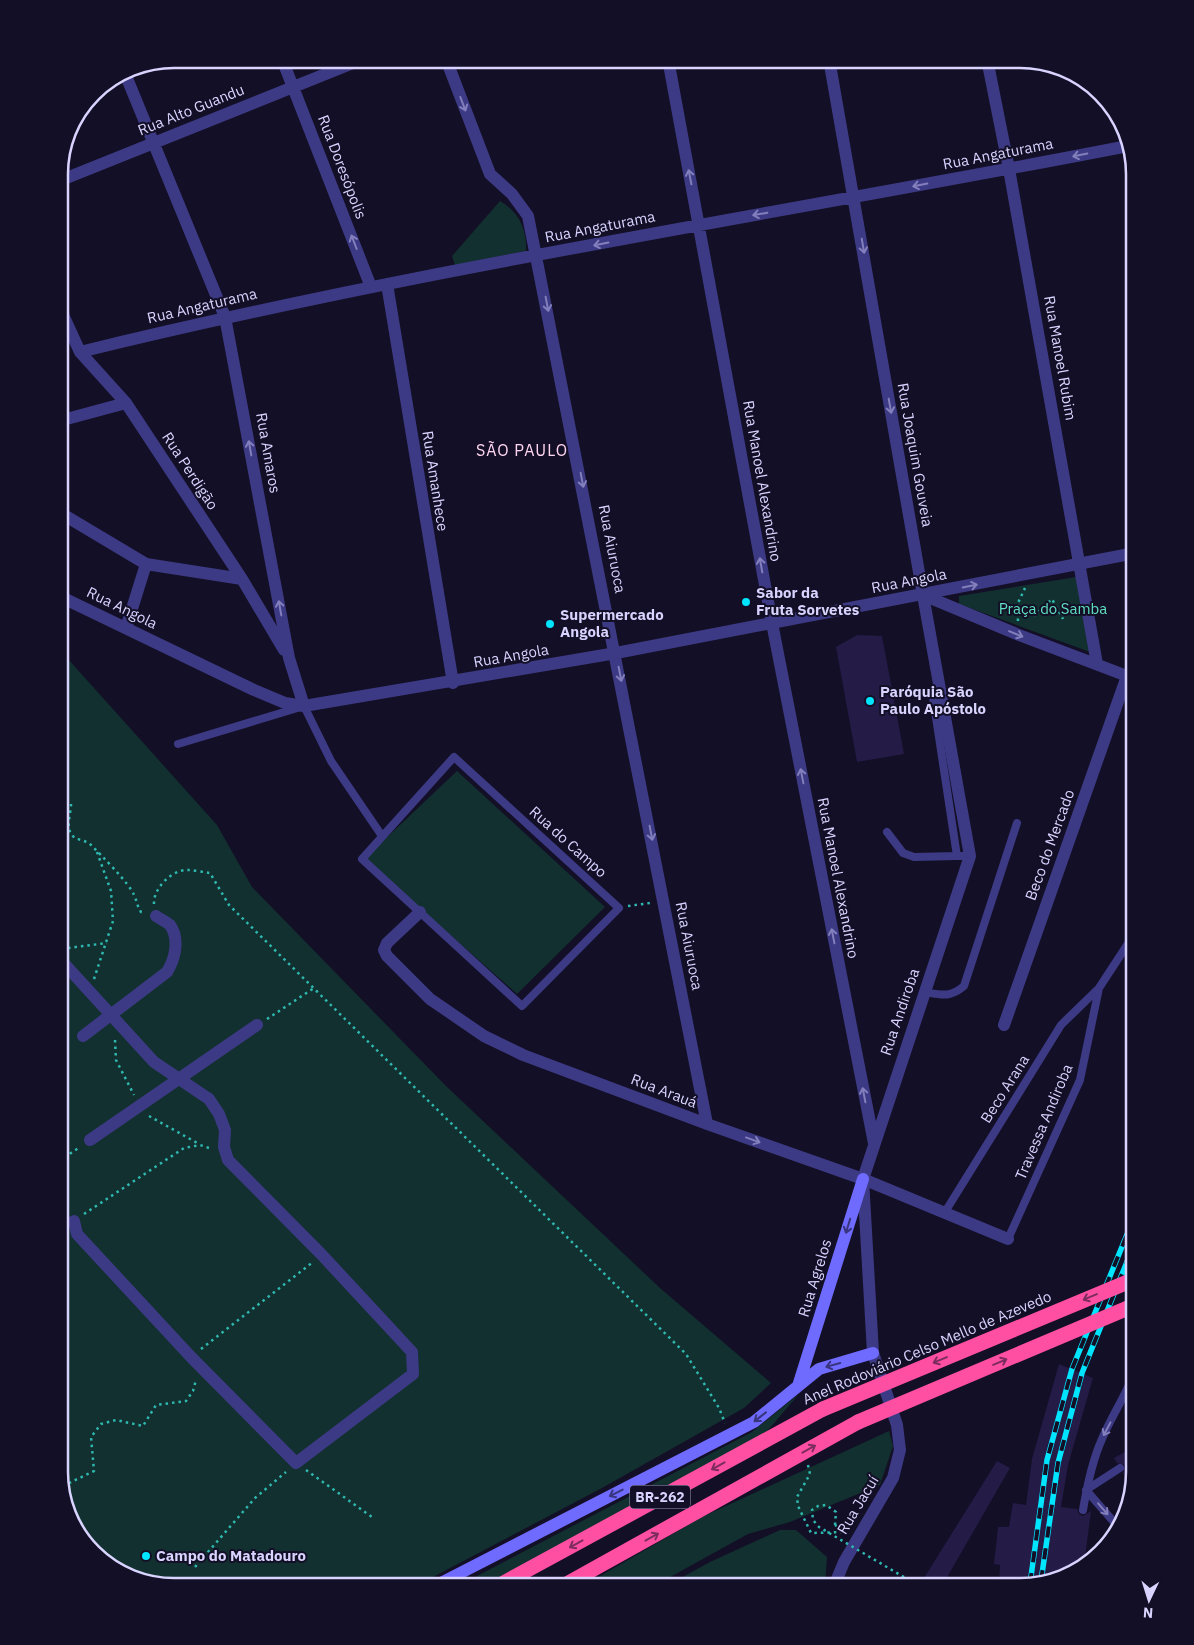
<svg xmlns="http://www.w3.org/2000/svg" width="1194" height="1645" viewBox="0 0 1194 1645" font-family="'IBM Plex Sans',sans-serif">
<style>
.green{fill:#12302f}
.building{fill:#241b47}
.lines{fill:none;stroke-linecap:round;stroke-linejoin:round}
.path{stroke:#2fb8b0;stroke-width:2.5;stroke-dasharray:2.5 4;stroke-linecap:butt}
.service{stroke:#3d3a85;stroke-width:8}
.minor{stroke:#3d3a85;stroke-width:12}
.tertiary{stroke:#3d3a85;stroke-width:12}
.secondary{stroke:#6f6bff;stroke-width:12}
.motorway{stroke:#ff4fa3;stroke-width:15}
.rail-casing{stroke:#00e5ff;stroke-width:5.5}
.rail{stroke:#130f26;stroke-width:4;stroke-dasharray:11;stroke-linecap:butt}
.path-bridge{stroke:#2fb8b0;stroke-width:2.5;stroke-dasharray:2.5 4;stroke-linecap:butt}
.motorway-bridge{stroke:#ff4fa3;stroke-width:15}
.oneway{stroke:#837fbc}
.oneway2{stroke:#38347d}
.oneway3{stroke:#7d2c5e}
.poi-dot{fill:#00e5ff;stroke:#130f26;stroke-width:2}
.labels{text-anchor:middle;stroke-width:4;stroke-linejoin:round;paint-order:stroke}
.shield{fill:#130f26;stroke:#9e99be;stroke-width:1}
.shield-label{font-size:14px;font-weight:bold;fill:#d9d4ff}
.street-label{font-size:15px;fill:#d9d4ff;stroke:#130f26}
.poi-label{font-size:15px;font-weight:bold;fill:#d9d4ff;stroke:#130f26;text-anchor:start}
.park-label{font-size:15px;fill:#5fe0c0;stroke:#130f26}
.neighbourhood-label{font-size:16px;letter-spacing:1px;fill:#ffd6f0;stroke:#130f26}
.rim{fill:none;stroke:#d9d4ff;stroke-width:2.5}
</style>
<rect width="100%" height="100%" fill="#130f26"/>
<!-- green -->
<path class="green" d="M 500,201 C 519,212 527,229 526,251 L 455,265 L 452,256 Z
M 1076,577 L 1090,652 L 959,604 L 959,596 Z
M 59,649 L 217,825 L 252,887 L 446,1086 L 660,1288 L 771,1383 L 744,1408 L 602,1488 L 416,1586 L 166,1586 L 116,1571 L 74,1529 L 59,1472 Z
M 457,771 L 605,907 L 517,994 L 364,859 Z
M 799,1394 L 763,1436 L 487,1586 L 458,1586 L 752,1432 Z
M 889,1431 L 893,1446 L 880,1485 L 790,1522 L 748,1534 L 654,1586 L 583,1586 L 702,1517 Z
M 780,1530 L 796,1530 L 827,1557 L 825,1586 L 666,1586 L 710,1562 Z"/>
<!-- building -->
<path class="building" d="M 857,635 L 882,636 L 904,754 L 857,762 L 836,647 Z
M 1059,1364 L 1093,1378 L 1068,1465 L 1061,1507 L 1077,1509 L 1079,1514 L 1083,1516 L 1091,1511 L 1084,1565 L 1078,1571 L 1021,1586 L 999,1586 L 1000,1565 L 994,1564 L 998,1527 L 1009,1527 L 1013,1503 L 1026,1505 L 1032,1459 Z
M 1135,1446 L 1135,1472 L 1131,1486 L 1123,1473 L 1125,1465 L 1117,1463 L 1114,1458 Z
M 997,1461 L 1010,1468 L 942,1586 L 919,1586 Z"/>
<g class="lines">
<!-- path -->
<path class="path" d="M 1017,605 L 1035,615 L 1052,599 L 1063,619
M 1018,621 L 1017,605 L 1025,588
M 71,804 C 71,813 66,826 71,834 C 76,841 85,839 91,845 C 100,854 130,884 134,895 C 137,901 137,906 141,912 L 144,913
M 154,904 C 153,889 171,870 187,870 C 194,870 203,872 210,873 L 229,905 L 686,1354 L 719,1408 L 725,1423
M 628,906 L 650,903
M 68,948 L 107,943
M 94,979 L 113,921 L 111,891 L 97,852
M 267,1019 L 314,988
M 115,1040 L 116,1060 L 134,1095
M 149,1116 L 199,1144
M 59,1161 L 80,1147
M 59,1202 L 66,1210
M 84,1214 L 184,1148 L 200,1145 L 212,1149
M 201,1349 L 313,1262
M 808,1465 L 810,1474 L 797,1497 L 798,1506 L 811,1533 L 845,1532
M 306,1470 L 372,1517
M 63,1486 L 94,1471 L 91,1437 L 101,1424 L 116,1420 L 143,1426 L 156,1405 L 186,1401 L 193,1391 L 196,1380
M 835,1525 L 844,1531
M 195,1567 L 255,1498 L 286,1472
M 919,1586 L 920,1586"/>
<!-- service -->
<path class="service" d="M 932,691 L 957,856 L 970,856
M 178,744 L 304,706 L 331,761 L 382,836
M 454,757 L 619,908 L 522,1006 L 362,859 Z
M 887,832 L 903,853 L 914,857 L 957,856
M 924,992 C 942,995 950,998 964,986 L 1017,823
M 945,1212 L 1061,1025 L 1099,988
M 1008,1239 L 1080,1080 L 1099,988 L 1135,933
M 1086,1490 L 1120,1529
M 1086,1490 L 1120,1468
M 1083,1510 C 1087,1486 1092,1461 1102,1439 C 1112,1415 1127,1394 1135,1370"/>
<!-- minor -->
<path class="minor" d="M 282,59 L 371,287
M 446,59 L 490,174 L 512,194 L 528,216 L 707,1124
M 668,59 L 772,623 L 874,1143
M 829,59 L 923,595 L 1019,635 L 1135,679
M 987,59 L 1009,169 L 1097,664
M 124,71 L 225,317 L 289,658 L 304,706
M 59,181 L 363,59
M 387,284 L 453,683
M 59,306 L 80,352 L 126,403 L 242,579 L 284,650
M 80,352 C 426,267 779,214 1128,146
M 59,421 L 126,403
M 59,512 L 146,564 L 242,579
M 126,628 L 146,564
M 420,912 L 387,943 L 384,950 L 387,956 L 430,999 L 484,1036 L 523,1055 L 707,1124 L 863,1179 L 1008,1239
M 59,958 L 154,1062 L 209,1099 L 219,1114 L 225,1130 L 224,1147 L 228,1160 L 322,1255 L 412,1352 L 413,1374 L 296,1463 L 191,1357 L 77,1234 L 74,1221
M 1004,1025 L 1127,676
M 83,1036 L 167,972 C 175,959 180,939 170,925 C 167,922 160,919 156,916
M 90,1140 L 257,1025"/>
<!-- tertiary -->
<path class="tertiary" d="M 59,596 L 254,690 L 285,703 L 304,706 L 616,653 L 1135,553
M 834,1586 L 844,1562 L 893,1478 L 900,1450 L 897,1425 L 873,1353 L 863,1179 L 970,856 L 923,595"/>
<!-- secondary -->
<path class="secondary" d="M 798,1386 L 863,1179
M 435,1586 L 754,1422 L 819,1369 L 873,1353"/>
<!-- motorway -->
<path class="motorway" d="M 498,1586 L 823,1409
M 563,1586 L 858,1422"/>
<!-- rail casing -->
<g class="rail-casing">
<path id="rail" d="M 1041,1581 L 1058,1463 L 1082,1373 L 1135,1242
M 1030,1584 L 1047,1460 L 1072,1369 L 1135,1215"/>
</g>
<!-- rail -->
<use href="#rail" class="rail"/>
<!-- path-bridge -->
<path class="path-bridge" d="M 835,1525 L 836,1512 L 826,1505 L 818,1506 L 812,1510 L 813,1520 L 819,1527 L 919,1586"/>
<!-- motorway-bridge -->
<path class="motorway-bridge" d="M 823,1409 L 1135,1279
M 858,1422 L 1135,1305"/>
</g>
<!-- one-way arrows -->
<defs><path id="oneway-shaft" d="M-6 0H5M1.5-3L5.5 0L1.5 3" fill="none" stroke-width="1.6" stroke-linecap="round" stroke-linejoin="round" transform="scale(1.25)"/></defs>
<g class="oneway">
<use href="#oneway-shaft" transform="translate(463 104) rotate(69)"/>
<use href="#oneway-shaft" transform="translate(1080 155) rotate(169)"/>
<use href="#oneway-shaft" transform="translate(690 177) rotate(-101)"/>
<use href="#oneway-shaft" transform="translate(920 185) rotate(169)"/>
<use href="#oneway-shaft" transform="translate(760 214) rotate(170)"/>
<use href="#oneway-shaft" transform="translate(354 242) rotate(-111)"/>
<use href="#oneway-shaft" transform="translate(601 244) rotate(169)"/>
<use href="#oneway-shaft" transform="translate(863 246) rotate(80)"/>
<use href="#oneway-shaft" transform="translate(547 304) rotate(79)"/>
<use href="#oneway-shaft" transform="translate(890 406) rotate(80)"/>
<use href="#oneway-shaft" transform="translate(250 448) rotate(-100)"/>
<use href="#oneway-shaft" transform="translate(582 480) rotate(79)"/>
<use href="#oneway-shaft" transform="translate(761 565) rotate(-100)"/>
<use href="#oneway-shaft" transform="translate(970 586) rotate(-11)"/>
<use href="#oneway-shaft" transform="translate(280 608) rotate(-100)"/>
<use href="#oneway-shaft" transform="translate(1016 634) rotate(22)"/>
<use href="#oneway-shaft" transform="translate(620 674) rotate(79)"/>
<use href="#oneway-shaft" transform="translate(802 776) rotate(-101)"/>
<use href="#oneway-shaft" transform="translate(651 833) rotate(79)"/>
<use href="#oneway-shaft" transform="translate(833 936) rotate(-101)"/>
<use href="#oneway-shaft" transform="translate(864 1095) rotate(-101)"/>
<use href="#oneway-shaft" transform="translate(753 1140) rotate(20)"/>
<use href="#oneway-shaft" transform="translate(1107 1429) rotate(118)"/>
<use href="#oneway-shaft" transform="translate(1103 1509) rotate(49)"/>
</g>
<g class="oneway2">
<use href="#oneway-shaft" transform="translate(848 1226) rotate(107)"/>
<use href="#oneway-shaft" transform="translate(833 1365) rotate(165)"/>
<use href="#oneway-shaft" transform="translate(760 1417) rotate(142)"/>
<use href="#oneway-shaft" transform="translate(616 1493) rotate(153)"/>
</g>
<g class="oneway3">
<use href="#oneway-shaft" transform="translate(1090 1297) rotate(157)"/>
<use href="#oneway-shaft" transform="translate(940 1360) rotate(157)"/>
<use href="#oneway-shaft" transform="translate(1000 1362) rotate(-23)"/>
<use href="#oneway-shaft" transform="translate(809 1449) rotate(-29)"/>
<use href="#oneway-shaft" transform="translate(718 1466) rotate(151)"/>
<use href="#oneway-shaft" transform="translate(652 1537) rotate(-29)"/>
<use href="#oneway-shaft" transform="translate(576 1544) rotate(151)"/>
</g>
<!-- markers -->
<g class="poi-dot">
<circle cx="746" cy="602" r="5"/>
<circle cx="550" cy="624" r="5"/>
<circle cx="870" cy="701" r="5"/>
<circle cx="146" cy="1556" r="5"/>
</g>
<g class="labels">
<!-- shield labels -->
<rect class="shield" x="630" y="1485.5" width="60" height="23" rx="4"/>
<g class="shield-label">
<text x="660" y="1502">BR-262</text>
</g>
<!-- street labels -->
<g class="street-label">
<text transform="translate(191 110) rotate(-22)" y="5">Rua Alto Guandu</text>
<text transform="translate(998 154) rotate(-11)" y="5">Rua Angaturama</text>
<text transform="translate(342 167) rotate(69)" y="5">Rua Doresópolis</text>
<text transform="translate(600 227) rotate(-11)" y="5">Rua Angaturama</text>
<text transform="translate(202 306) rotate(-13)" y="5">Rua Angaturama</text>
<text transform="translate(1060 358) rotate(80)" y="5">Rua Manoel Rubim</text>
<text transform="translate(268 453) rotate(80)" y="5">Rua Amaros</text>
<text transform="translate(915 455) rotate(80)" y="5">Rua Joaquim Gouveia</text>
<text transform="translate(190 471) rotate(57)" y="5">Rua Perdigão</text>
<text transform="translate(435 481) rotate(81)" y="5">Rua Amanhece</text>
<text transform="translate(762 481) rotate(80)" y="5">Rua Manoel Alexandrino</text>
<text transform="translate(612 549) rotate(79)" y="5">Rua Aiuruoca</text>
<text transform="translate(909 581) rotate(-11)" y="5">Rua Angola</text>
<text transform="translate(122 608) rotate(26)" y="5">Rua Angola</text>
<text transform="translate(511 656) rotate(-10)" y="5">Rua Angola</text>
<text transform="translate(568 842) rotate(42)" y="5">Rua do Campo</text>
<text transform="translate(1050 845) rotate(-70)" y="5">Beco do Mercado</text>
<text transform="translate(838 878) rotate(79)" y="5">Rua Manoel Alexandrino</text>
<text transform="translate(689 946) rotate(79)" y="5">Rua Aiuruoca</text>
<text transform="translate(900 1012) rotate(-71)" y="5">Rua Andiroba</text>
<text transform="translate(1005 1089) rotate(-58)" y="5">Beco Arana</text>
<text transform="translate(664 1091) rotate(21)" y="5">Rua Arauá</text>
<text transform="translate(1044 1122) rotate(-67)" y="5">Travessa Andiroba</text>
<text transform="translate(815 1278) rotate(-73)" y="5">Rua Agrelos</text>
<text transform="translate(927 1348) rotate(-23)" y="5">Anel Rodoviário Celso Mello de Azevedo</text>
<text transform="translate(858 1505) rotate(-59)" y="5">Rua Jacuí</text>
</g>
<!-- poi labels -->
<g class="poi-label">
<text x="756" y="598">Sabor da<tspan x="756" dy="17">Fruta Sorvetes</tspan></text>
<text x="560" y="620">Supermercado<tspan x="560" dy="17">Angola</tspan></text>
<text x="880" y="697">Paróquia São<tspan x="880" dy="17">Paulo Apóstolo</tspan></text>
<text x="156" y="1561">Campo do Matadouro</text>
</g>
<!-- park labels -->
<g class="park-label">
<text x="1053" y="614">Praça do Samba</text>
</g>
<!-- neighbourhood labels -->
<g class="neighbourhood-label">
<text x="522" y="456">SÃO PAULO</text>
</g>
</g>
<!-- crop -->
<path d="M0 0H1194V1645H0ZM174 68H1020A106 106 0 0 1 1126 174V1472A106 106 0 0 1 1020 1578H174A106 106 0 0 1 68 1472V174A106 106 0 0 1 174 68Z" fill="#130f26" fill-rule="evenodd"/>
<path class="rim" d="M174 68H1020A106 106 0 0 1 1126 174V1472A106 106 0 0 1 1020 1578H174A106 106 0 0 1 68 1472V174A106 106 0 0 1 174 68Z"/>
<!-- north arrow -->
<g transform="translate(1149 1600) rotate(184)" stroke="#130f26" stroke-width="4" paint-order="stroke">
<path d="M0-4L9 19L0 12L-9 19Z" fill="#d9d4ff"/>
<text y="-8" font-size="14" font-weight="bold" text-anchor="middle" fill="#d9d4ff">N</text>
</g>
</svg>
